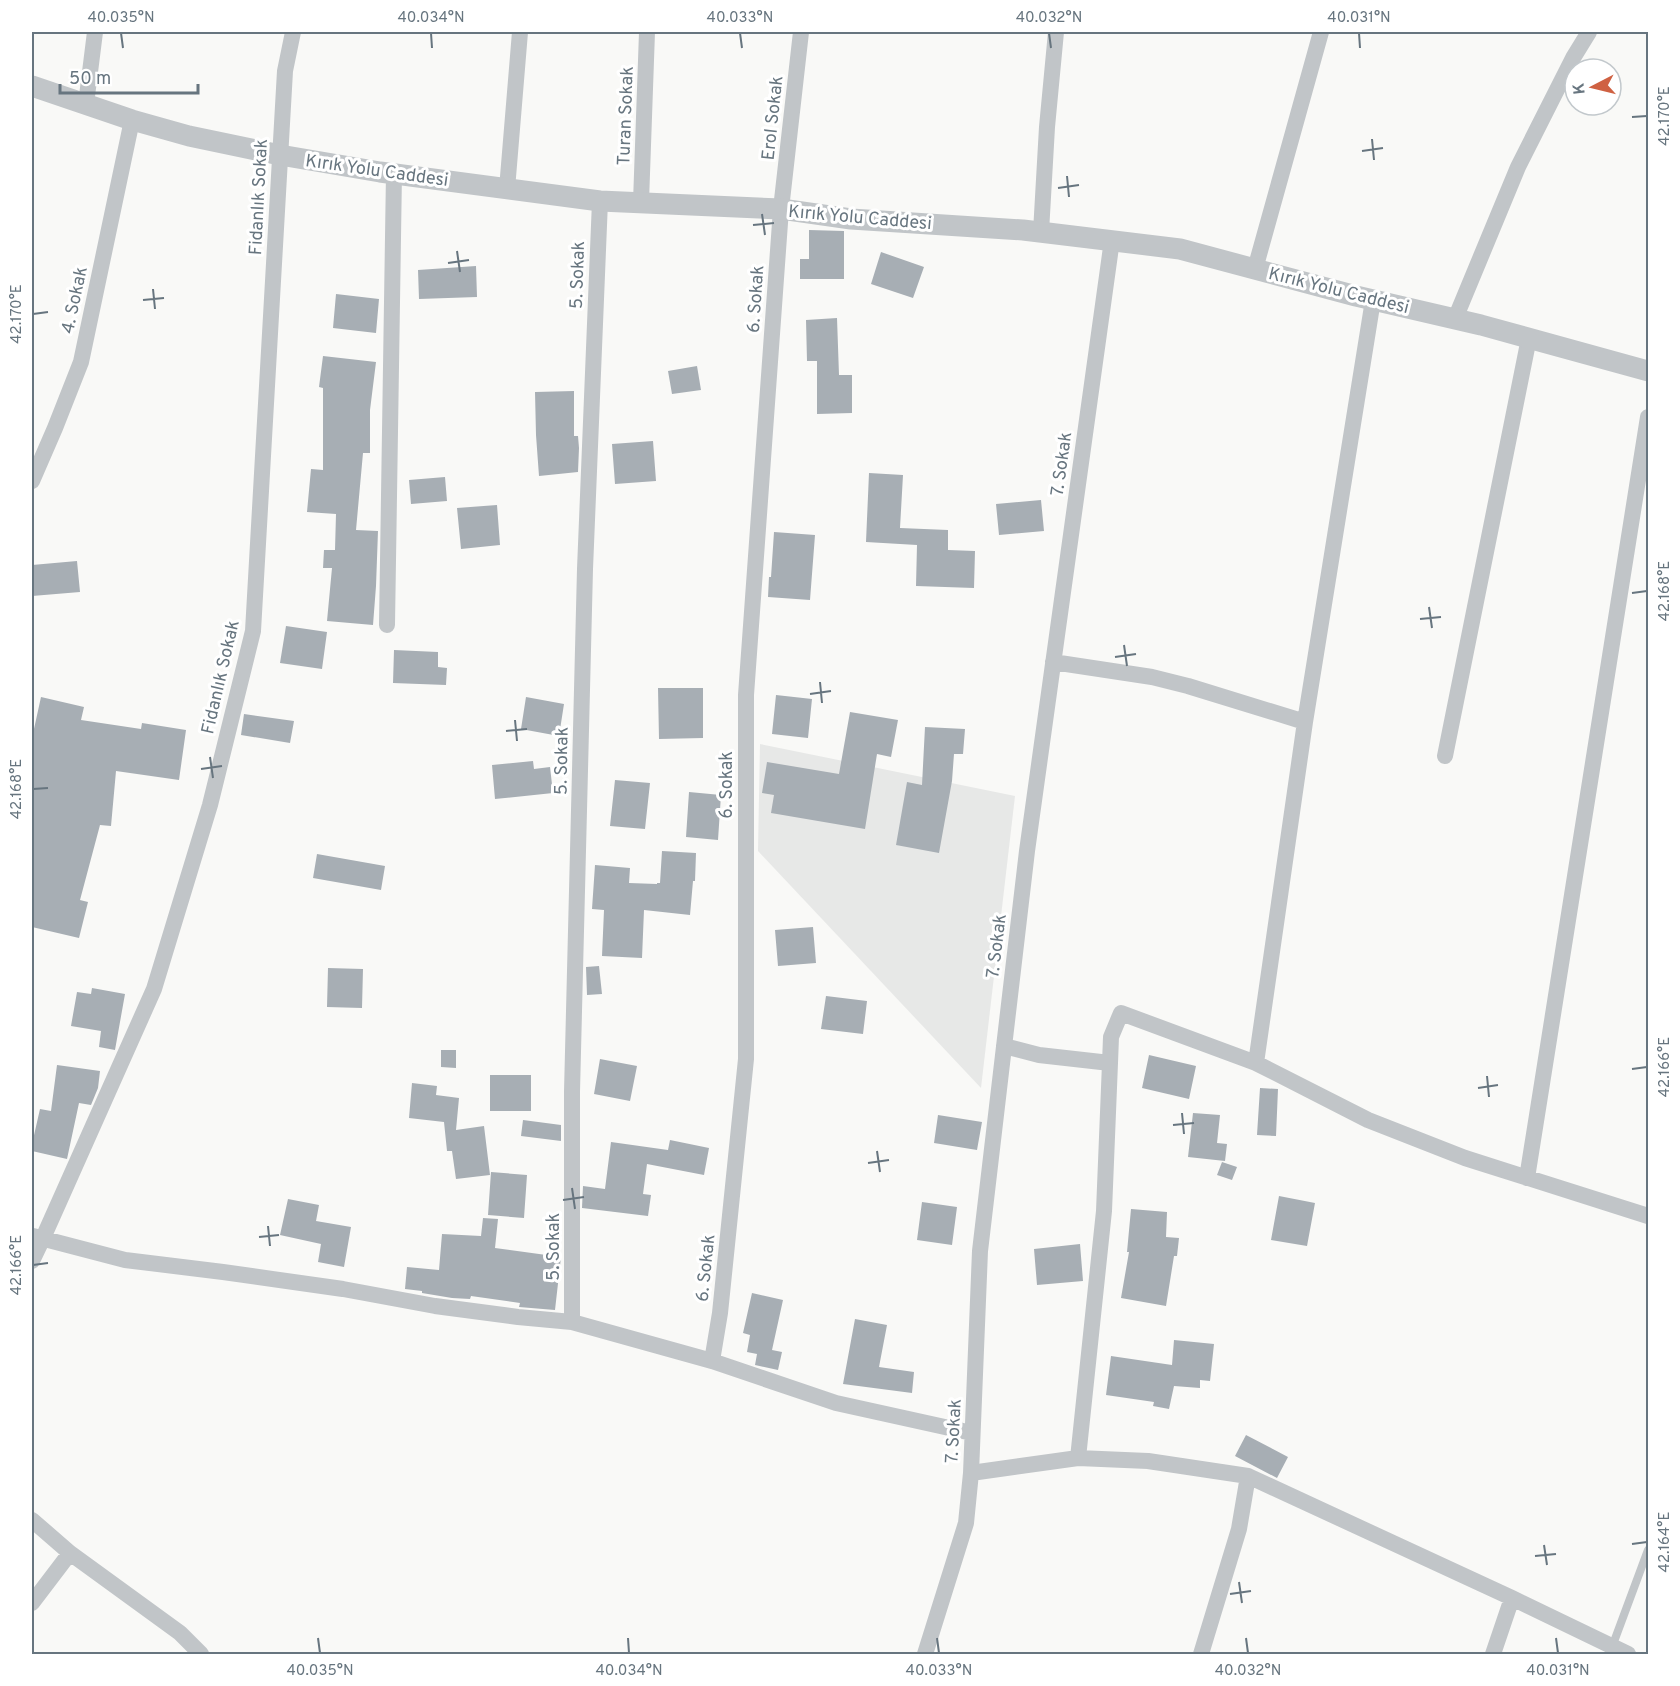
<svg xmlns="http://www.w3.org/2000/svg" width="1680" height="1686" viewBox="0 0 1680 1686" font-family="Overpass,sans-serif">
<style>
.built{fill:#e7e8e7}
.building{fill:#a7aeb4}
.lines{fill:none;stroke-linecap:round;stroke-linejoin:round}
.service{stroke:#c1c5c8;stroke-width:8}
.minor{stroke:#c1c5c8;stroke-width:16}
.tertiary{stroke:#c1c5c8;stroke-width:21}
.ticks{fill:none;stroke:#67757f;stroke-width:2}
.labels{text-anchor:middle;stroke-width:6;stroke-linejoin:round;paint-order:stroke}
.street-label{font-size:18px;fill:#67757f;stroke:#fff}
.neatline{fill:none;stroke:#67757f;stroke-width:2}
.ticks-label{font-size:15px;text-anchor:middle;fill:#67757f}
</style>
<rect width="100%" height="100%" fill="#f9f9f7"/>
<!-- built -->
<path class="built" d="M 760,744 L 1015,796 L 981,1088 L 758,851 Z"/>
<!-- building -->
<path class="building" d="M 809,230 L 844,231 L 844,279 L 800,279 L 800,259 L 809,259 Z
M 881,252 L 924,267 L 913,298 L 871,284 Z
M 476,266 L 477,297 L 419,299 L 418,270 Z
M 336,294 L 379,299 L 376,333 L 333,328 Z
M 837,318 L 839,375 L 852,375 L 852,413 L 817,414 L 817,361 L 807,361 L 806,320 Z
M 323,356 L 376,362 L 370,410 L 370,453 L 363,453 L 356,530 L 378,531 L 376,586 L 373,625 L 327,621 L 332,568 L 323,568 L 324,550 L 335,550 L 336,514 L 307,512 L 311,469 L 323,470 L 323,388 L 319,387 Z
M 697,366 L 701,390 L 672,394 L 668,371 Z
M 574,391 L 574,436 L 578,436 L 579,448 L 578,472 L 539,476 L 536,435 L 535,392 Z
M 653,441 L 656,481 L 615,484 L 612,444 Z
M 869,473 L 903,475 L 900,528 L 948,530 L 948,550 L 975,551 L 974,588 L 916,586 L 917,545 L 866,542 Z
M 445,477 L 447,501 L 411,504 L 409,480 Z
M 1041,500 L 1044,531 L 999,535 L 996,504 Z
M 497,505 L 500,545 L 461,549 L 457,508 Z
M 774,532 L 815,535 L 810,600 L 768,597 L 769,577 L 771,577 Z
M 77,561 L 80,592 L 32,596 L 32,565 Z
M 286,626 L 327,632 L 322,669 L 280,663 Z
M 394,650 L 438,652 L 438,667 L 447,668 L 446,685 L 393,683 Z
M 658,688 L 703,688 L 703,738 L 659,739 Z
M 776,695 L 812,699 L 808,738 L 772,734 Z
M 41,697 L 84,707 L 81,720 L 141,729 L 142,723 L 186,730 L 179,780 L 116,771 L 111,826 L 100,825 L 80,900 L 88,902 L 79,938 L 32,927 L 32,738 Z
M 526,697 L 564,704 L 559,736 L 521,729 Z
M 850,712 L 898,720 L 891,757 L 877,754 L 865,829 L 771,813 L 774,795 L 762,793 L 767,762 L 839,774 Z
M 244,714 L 294,721 L 290,743 L 241,735 Z
M 925,727 L 965,729 L 963,754 L 954,754 L 952,781 L 939,853 L 896,845 L 907,782 L 922,785 Z
M 533,761 L 534,769 L 550,767 L 553,793 L 495,799 L 492,765 Z
M 615,780 L 650,783 L 645,829 L 610,826 Z
M 689,792 L 721,795 L 718,840 L 686,837 Z
M 662,851 L 696,853 L 695,881 L 693,881 L 690,915 L 644,910 L 642,958 L 602,956 L 604,910 L 592,909 L 595,865 L 630,868 L 629,883 L 657,884 L 657,883 L 660,883 Z
M 317,854 L 385,866 L 381,890 L 313,878 Z
M 813,927 L 816,963 L 778,966 L 775,930 Z
M 599,966 L 602,994 L 587,995 L 586,967 Z
M 328,968 L 363,969 L 362,1008 L 327,1007 Z
M 92,988 L 125,994 L 115,1050 L 99,1047 L 101,1031 L 71,1026 L 77,992 L 91,994 Z
M 826,996 L 867,1001 L 863,1034 L 821,1029 Z
M 441,1050 L 456,1050 L 456,1068 L 441,1067 Z
M 1149,1055 L 1196,1066 L 1189,1099 L 1142,1088 Z
M 600,1059 L 637,1066 L 630,1101 L 594,1094 Z
M 57,1065 L 100,1071 L 98,1088 L 91,1105 L 79,1103 L 67,1159 L 32,1151 L 32,1144 L 40,1109 L 51,1111 Z
M 490,1075 L 531,1075 L 531,1111 L 490,1111 Z
M 412,1083 L 437,1086 L 436,1095 L 459,1098 L 456,1130 L 484,1126 L 490,1175 L 456,1179 L 452,1151 L 447,1151 L 444,1122 L 409,1118 Z
M 1260,1088 L 1278,1089 L 1276,1136 L 1257,1135 Z
M 1193,1113 L 1220,1115 L 1217,1143 L 1227,1144 L 1225,1161 L 1188,1157 Z
M 938,1115 L 982,1122 L 977,1150 L 934,1143 Z
M 523,1120 L 561,1125 L 561,1141 L 521,1136 Z
M 670,1140 L 709,1148 L 704,1175 L 647,1164 L 643,1194 L 651,1195 L 648,1216 L 582,1208 L 583,1186 L 605,1189 L 611,1142 L 668,1150 Z
M 1222,1162 L 1237,1167 L 1232,1180 L 1217,1175 Z
M 491,1172 L 527,1175 L 524,1218 L 488,1215 Z
M 1279,1196 L 1315,1203 L 1307,1246 L 1271,1240 Z
M 288,1199 L 319,1205 L 316,1221 L 351,1227 L 344,1267 L 318,1262 L 321,1244 L 280,1235 Z
M 922,1202 L 957,1207 L 952,1245 L 917,1240 Z
M 1131,1209 L 1167,1212 L 1166,1237 L 1179,1238 L 1177,1256 L 1174,1256 L 1166,1306 L 1121,1298 L 1129,1252 L 1127,1252 Z
M 483,1218 L 498,1219 L 495,1248 L 561,1257 L 555,1310 L 519,1307 L 520,1303 L 471,1296 L 470,1299 L 452,1298 L 422,1293 L 422,1291 L 405,1289 L 407,1267 L 439,1270 L 442,1234 L 481,1236 Z
M 1080,1244 L 1083,1281 L 1037,1285 L 1034,1249 Z
M 752,1293 L 783,1300 L 772,1350 L 782,1352 L 778,1370 L 755,1365 L 757,1354 L 747,1352 L 750,1335 L 743,1333 Z
M 855,1319 L 887,1325 L 879,1367 L 914,1372 L 912,1393 L 843,1384 Z
M 1174,1340 L 1214,1344 L 1210,1381 L 1200,1380 L 1200,1388 L 1174,1386 L 1169,1409 L 1153,1406 L 1154,1402 L 1106,1395 L 1111,1356 L 1172,1365 Z
M 1246,1435 L 1288,1457 L 1277,1478 L 1235,1456 Z"/>
<g class="lines">
<!-- service -->
<path class="service" d="M 1612,1647 L 1648,1550"/>
<!-- minor -->
<path class="minor" d="M 86,104 L 95,32
M 507,189 L 520,32
M 641,202 L 647,32
M 1041,232 L 1047,127 L 1056,32
M 1255,269 L 1321,32
M 1455,319 L 1518,167 L 1573,58 L 1589,32
M 32,481 L 55,428 L 81,362 L 132,120
M 387,625 L 394,173
M 1053,662 L 1152,677 L 1188,686 L 1305,722
M 1445,756 L 1529,338
M 1004,1046 L 1039,1055 L 1110,1063 L 1111,1037 L 1121,1013 L 1256,1063 L 1368,1120 L 1465,1158 L 1648,1216
M 1256,1063 L 1305,722 L 1373,300
M 1527,1178 L 1648,417
M 33,1236 L 125,1260 L 223,1272 L 343,1289 L 435,1306 L 518,1317 L 572,1322 L 712,1361 L 836,1403 L 972,1433
M 32,1261 L 43,1238 L 154,989 L 210,805 L 253,631 L 285,71 L 293,32
M 572,1322 L 572,1092 L 585,569 L 600,201
M 712,1361 L 720,1313 L 746,1059 L 746,695 L 781,209 L 801,32
M 1078,1458 L 1104,1211 L 1110,1063
M 971,1473 L 1078,1458 L 1148,1461 L 1248,1476 L 1512,1598 L 1628,1654
M 32,1520 L 70,1553 L 180,1633 L 201,1654
M 32,1603 L 70,1553
M 925,1654 L 966,1523 L 971,1473 L 980,1251 L 1027,851 L 1112,240
M 1201,1654 L 1239,1529 L 1248,1476
M 1493,1654 L 1512,1598"/>
<!-- tertiary -->
<path class="tertiary" d="M 32,86 L 132,120 L 189,136 L 280,155 L 380,172 L 600,201 L 781,209 L 851,219 L 1023,230 L 1180,249 L 1356,296 L 1481,325 L 1648,371"/>
</g>
<!-- ticks -->
<path class="ticks" d="M 121,33 L 123,48M 431,33 L 432,48M 740,33 L 742,48M 1049,33 L 1051,48M 1359,33 L 1360,48M 1632,117 L 1647,116M 1372,139 L 1374,160M 1362,151 L 1383,148M 1067,176 L 1069,197M 1058,188 L 1079,185M 762,214 L 765,235M 753,225 L 774,223M 457,251 L 460,272M 448,263 L 469,260M 153,289 L 155,309M 143,300 L 164,298M 33,314 L 48,312M 1632,593 L 1647,591M 1429,607 L 1432,628M 1420,619 L 1441,617M 1124,645 L 1127,666M 1115,657 L 1136,654M 820,682 L 822,703M 810,694 L 831,691M 515,720 L 517,741M 506,731 L 527,729M 210,757 L 213,778M 201,769 L 222,766M 33,789 L 48,788M 1632,1069 L 1647,1067M 1487,1076 L 1489,1097M 1478,1088 L 1498,1085M 1182,1113 L 1184,1134M 1173,1125 L 1194,1123M 877,1151 L 880,1172M 868,1163 L 889,1160M 572,1188 L 575,1209M 563,1200 L 584,1197M 268,1226 L 270,1246M 259,1237 L 279,1235M 33,1265 L 48,1263M 1632,1544 L 1647,1542M 1544,1545 L 1547,1565M 1535,1556 L 1556,1554M 1239,1582 L 1242,1603M 1230,1594 L 1251,1591M 318,1638 L 320,1653M 628,1638 L 629,1653M 937,1638 L 939,1653M 1246,1638 L 1248,1653M 1556,1638 L 1558,1653"/>
<g class="labels">
<!-- street labels -->
<g class="street-label">
<text transform="translate(625 116) rotate(-88)" y="6">Turan Sokak</text>
<text transform="translate(772 118) rotate(-84)" y="6">Erol Sokak</text>
<text transform="translate(377 170) rotate(8)" y="6">Kırık Yolu Caddesi</text>
<text transform="translate(258 197) rotate(-87)" y="6">Fidanlık Sokak</text>
<text transform="translate(860 217) rotate(5)" y="6">Kırık Yolu Caddesi</text>
<text transform="translate(577 275) rotate(-88)" y="6">5. Sokak</text>
<text transform="translate(1339 290) rotate(14)" y="6">Kırık Yolu Caddesi</text>
<text transform="translate(755 299) rotate(-86)" y="6">6. Sokak</text>
<text transform="translate(74 300) rotate(-78)" y="6">4. Sokak</text>
<text transform="translate(1061 464) rotate(-82)" y="6">7. Sokak</text>
<text transform="translate(220 677) rotate(-77)" y="6">Fidanlık Sokak</text>
<text transform="translate(561 761) rotate(-89)" y="6">5. Sokak</text>
<text transform="translate(726 785) rotate(-90)" y="6">6. Sokak</text>
<text transform="translate(996 946) rotate(-83)" y="6">7. Sokak</text>
<text transform="translate(553 1247) rotate(-90)" y="6">5. Sokak</text>
<text transform="translate(705 1268) rotate(-84)" y="6">6. Sokak</text>
<text transform="translate(953 1431) rotate(-87)" y="6">7. Sokak</text>
</g>
</g>
<!-- border -->
<rect width="1680" height="1686" fill="none" stroke="#ffffff" stroke-width="66"/>
<!-- north arrow -->
<g transform="translate(1593 87) rotate(263)"><circle r="28" fill="#ffffff" stroke="#c2c8cc" stroke-width="1.5"/>
<path d="M0-4.5L10 22L0 15L-10 22Z" fill="#cf6142"/>
<text y="-9" font-size="16" font-weight="bold" text-anchor="middle" fill="#67757f">K</text>
</g>
<!-- scale -->
<path d="M60 84v9h138v-9" fill="none" stroke="#67757f" stroke-width="3"/>
<text x="69" y="84" font-size="18" fill="#67757f" stroke="#ffffff" stroke-width="4.5" paint-order="stroke">50 m</text>
<rect x="33" y="33" width="1614" height="1620" class="neatline"/>
<g class="ticks-label">
<text x="121" y="22">40.035°N</text>
<text x="431" y="22">40.034°N</text>
<text x="740" y="22">40.033°N</text>
<text x="1049" y="22">40.032°N</text>
<text x="1359" y="22">40.031°N</text>
<text transform="translate(1664 116) rotate(-90)" y="5">42.170°E</text>
<text transform="translate(16 314) rotate(-90)" y="5">42.170°E</text>
<text transform="translate(1664 591) rotate(-90)" y="5">42.168°E</text>
<text transform="translate(16 789) rotate(-90)" y="5">42.168°E</text>
<text transform="translate(1664 1067) rotate(-90)" y="5">42.166°E</text>
<text transform="translate(16 1265) rotate(-90)" y="5">42.166°E</text>
<text transform="translate(1664 1542) rotate(-90)" y="5">42.164°E</text>
<text x="320" y="1675">40.035°N</text>
<text x="629" y="1675">40.034°N</text>
<text x="939" y="1675">40.033°N</text>
<text x="1248" y="1675">40.032°N</text>
<text x="1558" y="1675">40.031°N</text>
</g>
</svg>
